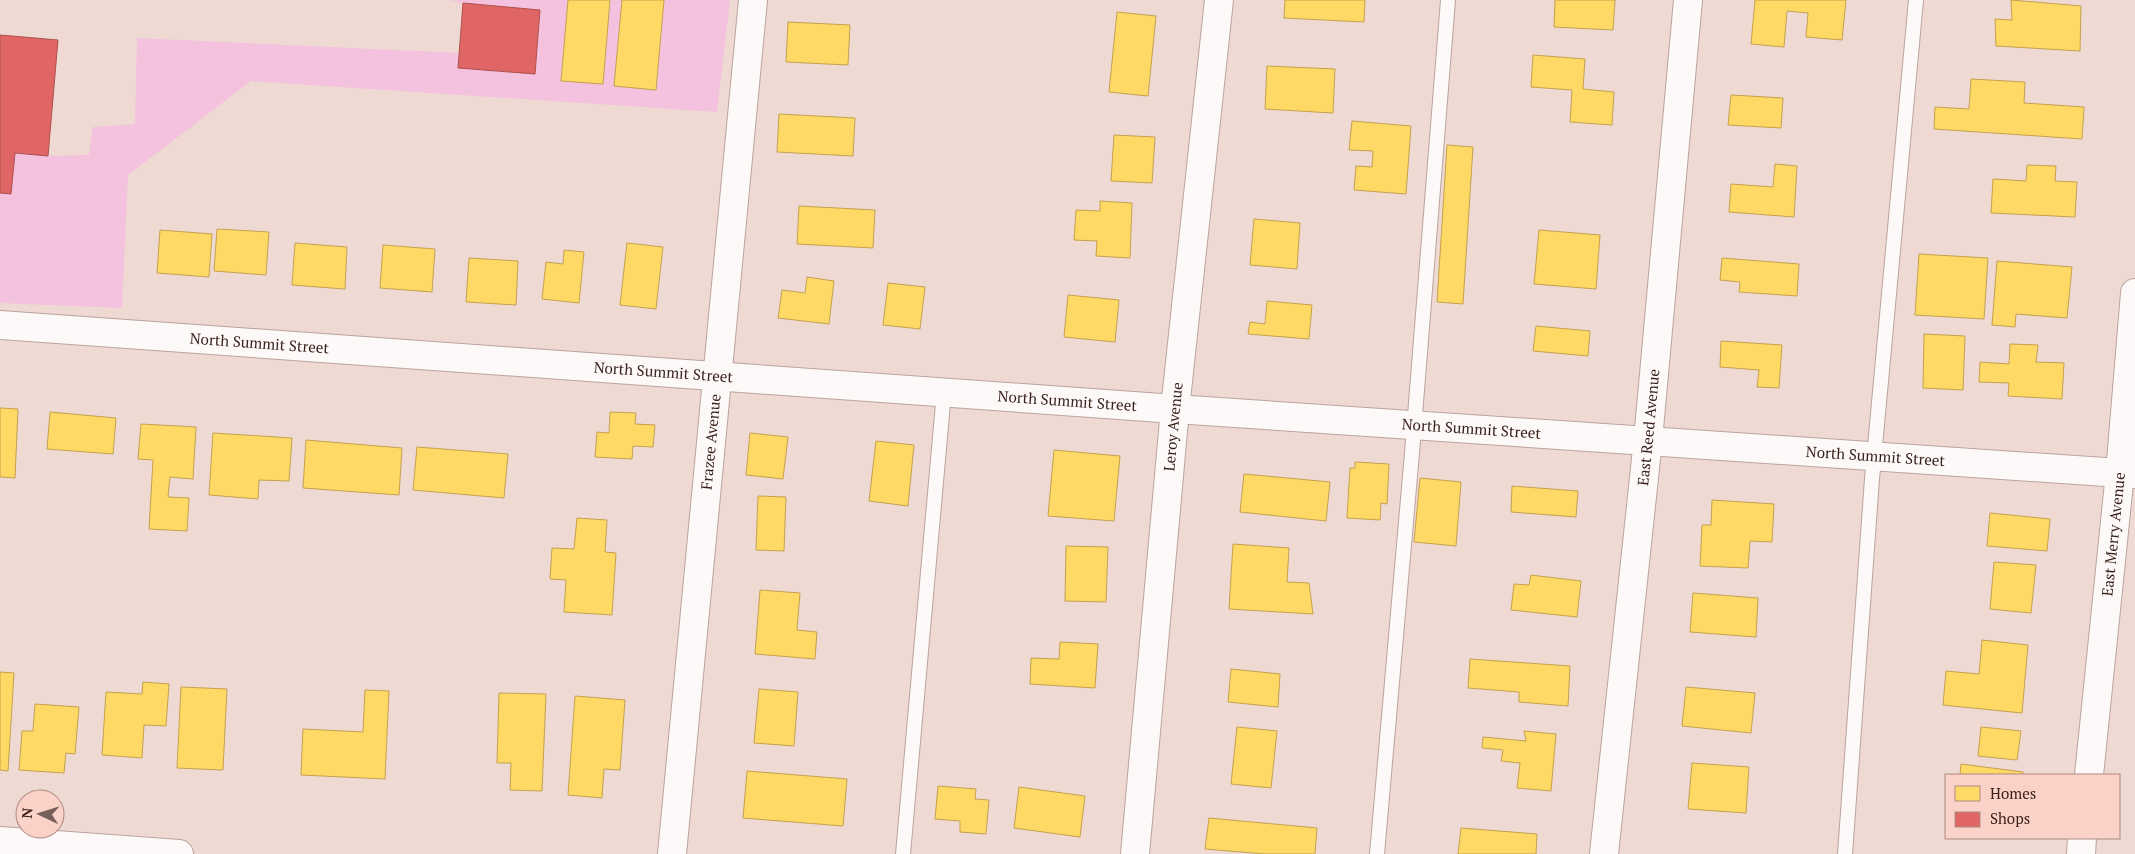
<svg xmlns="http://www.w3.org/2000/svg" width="2135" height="854" viewBox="0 0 2135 854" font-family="'PT Serif',serif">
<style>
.green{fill:#f4c1de}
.homes{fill:#ffd966;stroke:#c3a14f}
.shops{fill:#e06666;stroke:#ae514f}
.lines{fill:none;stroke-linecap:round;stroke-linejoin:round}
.lane-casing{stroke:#baa49e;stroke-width:16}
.street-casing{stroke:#baa49e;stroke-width:30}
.lane{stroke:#fdf9f8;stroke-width:14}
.street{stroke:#fdf9f8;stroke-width:28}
.labels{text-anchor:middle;stroke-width:5;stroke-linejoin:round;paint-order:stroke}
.street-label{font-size:15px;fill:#381f19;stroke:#fbd2c7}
</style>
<rect width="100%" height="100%" fill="#efd9d3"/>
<!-- green -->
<path class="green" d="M 450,0 L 730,0 L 717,112 L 251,81 L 128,175 L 122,308 L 0,303 L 0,193 L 15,153 L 48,156 L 89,155 L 93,127 L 135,124 L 137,38 L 459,53 L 458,68 L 535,74 L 540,10 L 463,3 Z"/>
<!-- homes -->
<path class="homes" d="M 568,0 L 610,0 L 603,84 L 561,81 Z
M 622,0 L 664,0 L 656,90 L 614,86 Z
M 1285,0 L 1365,0 L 1364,22 L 1284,18 Z
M 1555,0 L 1615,0 L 1613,30 L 1554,27 Z
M 1755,0 L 1846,0 L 1842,40 L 1806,37 L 1808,13 L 1787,11 L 1784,47 L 1751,44 Z
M 2011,0 L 2081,6 L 2080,51 L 1996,46 L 1995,19 L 2012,20 Z
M 1117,12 L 1156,16 L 1148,96 L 1109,92 Z
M 788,22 L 850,25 L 848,65 L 786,62 Z
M 1533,55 L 1585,59 L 1583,89 L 1614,92 L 1612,125 L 1570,122 L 1572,90 L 1531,87 Z
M 1267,66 L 1335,69 L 1333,113 L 1265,109 Z
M 1971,79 L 2025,82 L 2024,103 L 2084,107 L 2082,139 L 1934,129 L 1935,107 L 1969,109 Z
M 1731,95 L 1783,98 L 1781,128 L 1728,125 Z
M 779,114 L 855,118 L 853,156 L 777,152 Z
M 1352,121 L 1411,126 L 1406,194 L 1354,190 L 1356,166 L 1372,167 L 1373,151 L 1349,150 Z
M 1114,135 L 1155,137 L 1152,183 L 1111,181 Z
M 1447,145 L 1473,147 L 1463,304 L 1437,302 Z
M 1775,164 L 1797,166 L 1794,217 L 1729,212 L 1731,184 L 1773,187 Z
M 2027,165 L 2056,166 L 2055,181 L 2077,182 L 2075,217 L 1991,213 L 1993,179 L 2026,181 Z
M 1100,201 L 1132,203 L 1130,258 L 1096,256 L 1097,241 L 1074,240 L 1076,210 L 1100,211 Z
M 799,206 L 875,210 L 873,248 L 797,244 Z
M 1254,219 L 1300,223 L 1297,269 L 1250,265 Z
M 217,229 L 269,232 L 266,275 L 214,271 Z
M 160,230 L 212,234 L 209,277 L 157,273 Z
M 1539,230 L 1600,235 L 1596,289 L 1534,284 Z
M 295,243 L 347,247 L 345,289 L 292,285 Z
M 627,243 L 663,247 L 656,309 L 620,305 Z
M 383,245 L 435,249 L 432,292 L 380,288 Z
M 564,250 L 584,252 L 579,303 L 542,299 L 546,262 L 563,264 Z
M 1919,254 L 1988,258 L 1984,319 L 1915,315 Z
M 469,258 L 518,261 L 516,305 L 466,302 Z
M 1722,258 L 1799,264 L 1797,296 L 1739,292 L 1740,282 L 1720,280 Z
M 1997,261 L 2072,267 L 2067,318 L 2016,314 L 2015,327 L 1992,325 Z
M 807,277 L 834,281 L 829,324 L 778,318 L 782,290 L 805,293 Z
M 888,283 L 925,287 L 920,329 L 883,325 Z
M 1068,295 L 1119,300 L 1115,342 L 1064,337 Z
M 1267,301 L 1312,305 L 1309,339 L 1248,334 L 1250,322 L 1265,324 Z
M 1536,326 L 1590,331 L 1588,356 L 1533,351 Z
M 1924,334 L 1965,336 L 1963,390 L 1923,388 Z
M 1721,341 L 1782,345 L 1779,388 L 1757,387 L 1759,370 L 1720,367 Z
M 2010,344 L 2038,345 L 2036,362 L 2064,363 L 2062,399 L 2008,396 L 2009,383 L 1979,382 L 1980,362 L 2009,364 Z
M 0,408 L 18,409 L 15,478 L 0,477 Z
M 50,412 L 116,418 L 113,454 L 47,449 Z
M 610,412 L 636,413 L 635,424 L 655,425 L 653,447 L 633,446 L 632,459 L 595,457 L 597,432 L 609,433 Z
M 141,424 L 196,427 L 193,479 L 170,477 L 168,497 L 189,498 L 187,531 L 149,529 L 153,460 L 138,459 Z
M 213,433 L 292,438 L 289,481 L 259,480 L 258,499 L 209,495 Z
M 750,433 L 788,437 L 783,479 L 746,475 Z
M 306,440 L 402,448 L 399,495 L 303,488 Z
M 876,441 L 914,445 L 908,506 L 869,501 Z
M 417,447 L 508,454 L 504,498 L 413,490 Z
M 1054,450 L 1120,456 L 1114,521 L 1048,516 Z
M 1355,462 L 1389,464 L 1387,504 L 1381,503 L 1380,520 L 1347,518 L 1350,468 L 1355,468 Z
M 1244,474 L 1330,482 L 1326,521 L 1240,512 Z
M 1420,478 L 1461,482 L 1456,546 L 1414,542 Z
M 1512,486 L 1578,491 L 1576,517 L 1511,512 Z
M 758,496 L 786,497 L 784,551 L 756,550 Z
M 1712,500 L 1774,504 L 1772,542 L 1750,541 L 1748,568 L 1700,566 L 1702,525 L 1711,525 Z
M 1990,513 L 2050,519 L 2047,551 L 1987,546 Z
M 577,518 L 607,520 L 605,552 L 616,553 L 612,615 L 564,612 L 566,580 L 550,579 L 552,548 L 574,549 Z
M 1233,544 L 1289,548 L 1287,582 L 1309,583 L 1313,614 L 1229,609 Z
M 1066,546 L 1108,547 L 1106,602 L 1065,601 Z
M 1994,562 L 2036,565 L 2031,613 L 1990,609 Z
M 1531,575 L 1581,581 L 1577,617 L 1511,610 L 1514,584 L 1529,585 Z
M 760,590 L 800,593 L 797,630 L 817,632 L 815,659 L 755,654 Z
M 1693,593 L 1758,598 L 1756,637 L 1690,632 Z
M 1982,640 L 2028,645 L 2022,713 L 1943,705 L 1946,671 L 1979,674 Z
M 1060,642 L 1098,644 L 1095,688 L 1030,684 L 1031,658 L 1059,659 Z
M 1470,659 L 1570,666 L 1568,706 L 1519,702 L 1519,692 L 1468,688 Z
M 1231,669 L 1280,674 L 1278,707 L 1228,702 Z
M 0,672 L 14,673 L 8,771 L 0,770 Z
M 143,682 L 169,684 L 166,726 L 144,725 L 142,758 L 102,755 L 106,692 L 142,694 Z
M 181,687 L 227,689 L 223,770 L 177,768 Z
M 1686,687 L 1755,693 L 1751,733 L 1682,726 Z
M 759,689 L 798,692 L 794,746 L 754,743 Z
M 365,690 L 389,691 L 385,779 L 301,775 L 303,729 L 363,732 Z
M 499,693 L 546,694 L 542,791 L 510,790 L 511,763 L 497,763 Z
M 575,696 L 625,700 L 620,770 L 604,769 L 602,798 L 568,795 Z
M 35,704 L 79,707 L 75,754 L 66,753 L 64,773 L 19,770 L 22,731 L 33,731 Z
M 1237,727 L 1277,731 L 1271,788 L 1231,784 Z
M 1981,727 L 2021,731 L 2017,760 L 1978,756 Z
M 1524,731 L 1556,734 L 1551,791 L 1517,788 L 1520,763 L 1501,761 L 1503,750 L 1482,748 L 1483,737 L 1526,741 Z
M 1692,763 L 1749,767 L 1746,813 L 1688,809 Z
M 1961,764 L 2023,772 L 2023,775 L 1960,775 Z
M 747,771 L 847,779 L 843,826 L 743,818 Z
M 938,786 L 976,789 L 975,799 L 989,800 L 986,834 L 960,832 L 960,821 L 935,819 Z
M 1019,787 L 1085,796 L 1080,837 L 1014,828 Z
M 1209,818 L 1317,828 L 1315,854 L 1265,854 L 1205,849 Z
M 1461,828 L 1537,834 L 1536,854 L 1458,854 Z"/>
<!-- shops -->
<path class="shops" d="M 463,3 L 540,10 L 535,74 L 458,68 Z
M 0,35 L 58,40 L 48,156 L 15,153 L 11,194 L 0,193 Z"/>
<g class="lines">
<!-- lane casing -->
<g class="lane-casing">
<path id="lane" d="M 903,854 L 944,392
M 1377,854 L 1412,453 L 1448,0
M 1845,854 L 1872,479 L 1916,0"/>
</g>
<!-- street casing -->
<g class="street-casing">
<g id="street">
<path id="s1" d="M 0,325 L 1175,409 L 2135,474"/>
<path id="s2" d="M 2089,775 L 2120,473 L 2135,293"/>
<path d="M 0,841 L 179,854"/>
<path id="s3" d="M 672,854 L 753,0"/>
<path id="s4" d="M 1135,854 L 1175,409 L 1219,0"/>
<path id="s5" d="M 1604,854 L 1648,440 L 1688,0"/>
<path d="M 2081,854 L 2082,838"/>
</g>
</g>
<!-- lane -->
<use href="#lane" class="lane"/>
<!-- street -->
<use href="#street" class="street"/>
</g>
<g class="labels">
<!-- street labels -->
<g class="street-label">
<text dy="5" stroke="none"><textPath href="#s1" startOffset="260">North Summit Street</textPath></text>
<text dy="5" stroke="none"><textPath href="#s1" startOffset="665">North Summit Street</textPath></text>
<text dy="5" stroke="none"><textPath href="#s1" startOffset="1070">North Summit Street</textPath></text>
<text dy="5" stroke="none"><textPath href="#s4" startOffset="429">Leroy Avenue</textPath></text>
<text dy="5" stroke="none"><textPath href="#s5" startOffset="429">East Reed Avenue</textPath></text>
<text dy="5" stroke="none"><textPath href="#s1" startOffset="1475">North Summit Street</textPath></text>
<text dy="5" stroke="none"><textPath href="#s3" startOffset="414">Frazee Avenue</textPath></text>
<text dy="5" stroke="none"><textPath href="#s1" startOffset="1880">North Summit Street</textPath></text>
<text dy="5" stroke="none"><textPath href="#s2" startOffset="242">East Merry Avenue</textPath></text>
</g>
</g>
<!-- legend -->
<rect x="1945" y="774" width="175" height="65" fill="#fbd2c7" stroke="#ad8a81"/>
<rect x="1955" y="786" width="25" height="15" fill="#ffd966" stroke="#ad8a81"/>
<text x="1990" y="799" font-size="15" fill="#381f19">Homes</text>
<rect x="1955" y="812" width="25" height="15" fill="#e06666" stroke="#ad8a81"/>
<text x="1990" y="824" font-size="15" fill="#381f19">Shops</text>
<!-- north arrow -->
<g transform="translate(40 814) rotate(274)"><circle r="24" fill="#fbd2c7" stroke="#ad8a81"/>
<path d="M0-4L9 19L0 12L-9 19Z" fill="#78605a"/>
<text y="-8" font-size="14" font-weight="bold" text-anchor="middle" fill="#381f19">N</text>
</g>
</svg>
